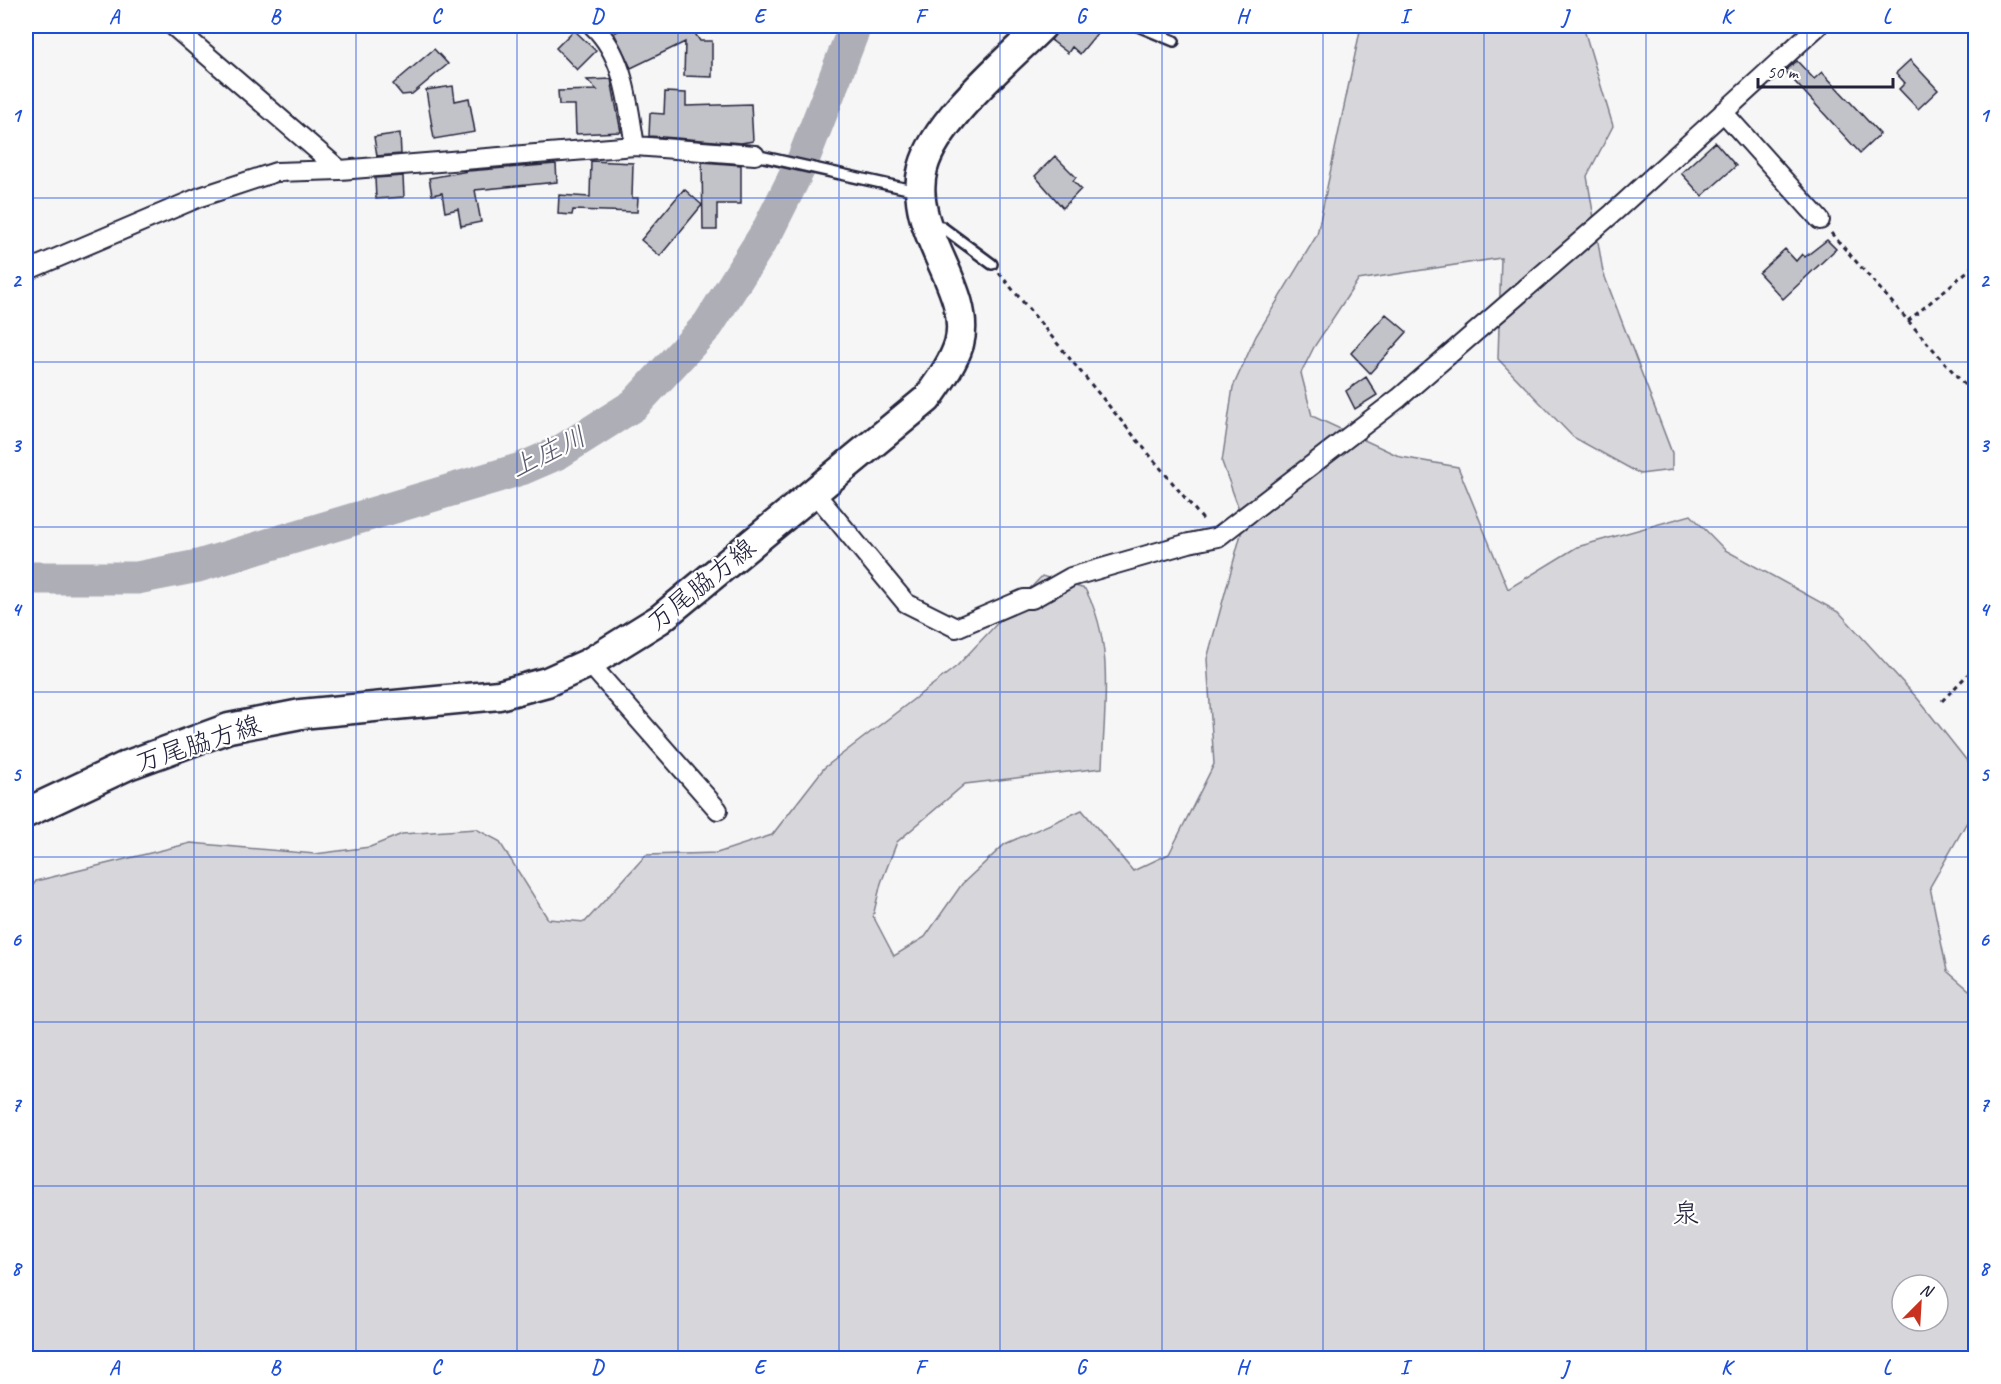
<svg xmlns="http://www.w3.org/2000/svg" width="2001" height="1384" viewBox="0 0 2001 1384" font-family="Caveat,'Klee One',sans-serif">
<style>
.green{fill:#d7d7db;stroke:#7c7c8b;stroke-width:1.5;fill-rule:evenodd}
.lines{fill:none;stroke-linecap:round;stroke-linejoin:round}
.river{stroke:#aeaeb7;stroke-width:33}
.building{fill:#c2c2c9;stroke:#22223b;stroke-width:1.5}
.service-casing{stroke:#22223b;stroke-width:14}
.minor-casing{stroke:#22223b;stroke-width:22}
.primary-casing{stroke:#22223b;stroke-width:33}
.path{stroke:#22223b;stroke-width:3;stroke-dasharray:4.5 4.5;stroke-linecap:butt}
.service{stroke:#fff;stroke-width:9}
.minor{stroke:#fff;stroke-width:18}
.primary{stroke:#fff;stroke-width:28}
.grid{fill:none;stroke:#1d4ed8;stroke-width:1.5;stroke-opacity:0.55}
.labels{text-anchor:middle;stroke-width:4.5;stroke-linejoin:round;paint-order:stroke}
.street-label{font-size:26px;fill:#22223b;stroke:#fff}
.water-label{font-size:27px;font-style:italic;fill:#5a5a6d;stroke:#fff}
.neighbourhood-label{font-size:27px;fill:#22223b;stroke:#fff}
.neatline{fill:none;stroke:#1d4ed8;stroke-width:2}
.grid-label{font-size:20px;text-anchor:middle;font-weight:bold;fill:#1d4ed8}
</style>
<rect width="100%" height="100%" fill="#f6f6f7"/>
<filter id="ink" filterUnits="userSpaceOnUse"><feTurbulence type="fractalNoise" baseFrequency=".0167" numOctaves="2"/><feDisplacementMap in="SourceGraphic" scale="12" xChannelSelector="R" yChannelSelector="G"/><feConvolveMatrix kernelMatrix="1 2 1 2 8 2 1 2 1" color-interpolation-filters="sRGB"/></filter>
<g filter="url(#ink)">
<!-- green -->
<path class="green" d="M 1361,26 L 1583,26 L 1613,126 L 1587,176 L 1603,272 L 1672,453 L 1672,470 L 1640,474 L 1573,437 L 1498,359 L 1501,258 L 1358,280 L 1314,347 L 1301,373 L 1312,416 L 1401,457 L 1458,467 L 1508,589 L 1577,547 L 1691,515 L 1725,550 L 1840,613 L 1918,699 L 1975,771 L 1975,808 L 1930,887 L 1947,971 L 1975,995 L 1975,1358 L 26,1358 L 26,895 L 36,881 L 191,843 L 315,854 L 370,847 L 402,834 L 476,829 L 499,841 L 548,919 L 585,922 L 646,855 L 717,853 L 772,835 L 824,768 L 957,666 L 1042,576 L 1085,589 C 1115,643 1104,708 1102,768 L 965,784 L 897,842 L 881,883 L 873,916 L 894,956 L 925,937 L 962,884 L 1005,844 L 1082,810 L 1133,871 L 1169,854 L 1214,764 L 1207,659 L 1244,523 L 1222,462 L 1233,387 L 1256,336 L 1317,235 ZM 1902,1285 L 1938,1285 L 1938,1321 L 1902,1321 Z"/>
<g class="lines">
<!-- river -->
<path class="river" d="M 26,578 L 137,578 L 198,566 L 521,469 L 558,453 L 634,405 L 708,325 L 768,230 L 803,160 L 855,26"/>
</g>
<!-- building -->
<path class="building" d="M 628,26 L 690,26 L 700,41 L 712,41 L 712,77 L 684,76 L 685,42 L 631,68 L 614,33 Z
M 1061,26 L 1103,26 L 1080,54 L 1072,47 L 1068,53 L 1051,40 Z
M 574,30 L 596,51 L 577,70 L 556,48 Z
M 434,49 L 448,64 L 412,94 L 402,95 L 393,84 Z
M 1910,60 L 1938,90 L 1918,109 L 1899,89 L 1905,83 L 1896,73 Z
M 1797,61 L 1814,79 L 1822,72 L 1880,134 L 1860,153 L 1785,71 Z
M 611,79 L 621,132 L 576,134 L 575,105 L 559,105 L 558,91 L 597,90 L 587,80 Z
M 453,86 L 455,101 L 469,98 L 475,132 L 434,139 L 426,90 Z
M 665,92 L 686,93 L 686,106 L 751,104 L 753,141 L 741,143 L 649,136 L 650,113 L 664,114 Z
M 400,133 L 401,154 L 377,156 L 374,137 Z
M 1715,142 L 1736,166 L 1702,196 L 1681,173 Z
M 1055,156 L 1076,177 L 1073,181 L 1081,189 L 1063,208 L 1035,176 Z
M 591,161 L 633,163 L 632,198 L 638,198 L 637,212 L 573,210 L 572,215 L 558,214 L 559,195 L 590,197 Z
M 702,162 L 741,165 L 741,204 L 717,204 L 717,230 L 703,230 Z
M 556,164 L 557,182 L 475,190 L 481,222 L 461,226 L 458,209 L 445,212 L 442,193 L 432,195 L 429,178 L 468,171 Z
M 403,176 L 404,197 L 376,199 L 375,178 Z
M 684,189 L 702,205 L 660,256 L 641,240 Z
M 1827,240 L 1836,249 L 1783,299 L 1759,273 L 1785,249 L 1796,261 L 1802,254 L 1805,257 Z
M 1386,314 L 1407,332 L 1370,373 L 1351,353 Z
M 1366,377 L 1377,395 L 1355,409 L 1346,391 Z"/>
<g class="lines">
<!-- service casing -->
<g class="service-casing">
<path id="service" d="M 1138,26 L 1174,41
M 755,155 L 917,191
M 932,229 L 942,227 L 992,264"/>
</g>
<!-- minor casing -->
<g class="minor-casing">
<path id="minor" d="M 173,26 L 340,170
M 593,26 C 625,56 628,105 635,146
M 1723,112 L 1820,220
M 26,271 L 200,197 L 276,172 L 340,170 L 635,146 L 755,155
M 814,492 L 906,603 L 956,628 L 1024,599 L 1032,599 L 1071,577 L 1189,543 L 1218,537 L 1399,398 L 1613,213 L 1818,26
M 589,663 L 718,810"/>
</g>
<!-- primary casing -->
<g class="primary-casing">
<path id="primary" d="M 26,813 L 128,765 L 229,728 L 301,714 L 499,695 L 547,682 L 589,663 L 660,619 L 927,399 C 939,382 953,364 959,344 C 974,288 906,231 923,168 C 935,121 1008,60 1042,26"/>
</g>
<!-- path -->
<path class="path" d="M 1831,233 L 1976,398
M 999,273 L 1205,522
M 1908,321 L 1976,264
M 1942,701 L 1976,666"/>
<!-- service -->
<use href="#service" class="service"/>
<!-- minor -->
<use href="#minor" class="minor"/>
<!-- primary -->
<use href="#primary" class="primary"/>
</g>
</g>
<!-- grid -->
<path class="grid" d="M 194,26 L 194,1358M 356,26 L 356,1358M 517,26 L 517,1358M 678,26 L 678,1358M 839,26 L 839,1358M 1000,26 L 1000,1358M 1162,26 L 1162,1358M 1323,26 L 1323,1358M 1484,26 L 1484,1358M 1646,26 L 1646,1358M 1807,26 L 1807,1358M 26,198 L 1976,198M 26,362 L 1976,362M 26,527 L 1976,527M 26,692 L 1976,692M 26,857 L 1976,857M 26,1022 L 1976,1022M 26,1186 L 1976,1186"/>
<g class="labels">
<!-- street labels -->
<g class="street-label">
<text transform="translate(701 584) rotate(-39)" y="9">万尾脇方線</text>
<text transform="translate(198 743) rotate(-18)" y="9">万尾脇方線</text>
</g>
<!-- water labels -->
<g class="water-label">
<text transform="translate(548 452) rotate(-26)" y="9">上庄川</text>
</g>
<!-- neighbourhood labels -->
<g class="neighbourhood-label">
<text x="1686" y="1222">泉</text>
</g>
</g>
<!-- margin -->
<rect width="2001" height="1384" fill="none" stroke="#fff" stroke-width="66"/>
<!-- north arrow -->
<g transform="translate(1920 1303) rotate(24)"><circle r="28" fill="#ffffff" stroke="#a7a7b1" stroke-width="1.5"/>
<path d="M0-4.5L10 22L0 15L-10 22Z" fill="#c8321e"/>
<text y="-9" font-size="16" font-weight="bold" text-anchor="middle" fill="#22223b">N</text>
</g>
<!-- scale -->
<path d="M1758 78v9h135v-9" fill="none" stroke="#22223b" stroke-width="3"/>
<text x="1767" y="78" font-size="18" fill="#22223b" stroke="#ffffff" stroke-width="4.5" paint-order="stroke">50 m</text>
<rect x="33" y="33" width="1935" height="1318" class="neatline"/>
<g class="grid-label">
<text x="114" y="23">A</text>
<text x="275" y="23">B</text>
<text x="436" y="23">C</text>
<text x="597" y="23">D</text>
<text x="759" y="23">E</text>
<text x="920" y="23">F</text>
<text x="1081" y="23">G</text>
<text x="1242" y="23">H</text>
<text x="1404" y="23">I</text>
<text x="1565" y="23">J</text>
<text x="1726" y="23">K</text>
<text x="1887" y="23">L</text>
<text x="16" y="122">1</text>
<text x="1984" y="122">1</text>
<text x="16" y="287">2</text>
<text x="1984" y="287">2</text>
<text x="16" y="452">3</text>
<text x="1984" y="452">3</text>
<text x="16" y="616">4</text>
<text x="1984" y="616">4</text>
<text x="16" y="781">5</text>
<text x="1984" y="781">5</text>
<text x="16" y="946">6</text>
<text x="1984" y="946">6</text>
<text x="16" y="1111">7</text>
<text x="1984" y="1111">7</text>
<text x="16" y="1275">8</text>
<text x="1984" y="1275">8</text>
<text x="114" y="1374">A</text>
<text x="275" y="1374">B</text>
<text x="436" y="1374">C</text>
<text x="597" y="1374">D</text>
<text x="759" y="1374">E</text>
<text x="920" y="1374">F</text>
<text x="1081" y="1374">G</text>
<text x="1242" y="1374">H</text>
<text x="1404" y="1374">I</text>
<text x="1565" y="1374">J</text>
<text x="1726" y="1374">K</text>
<text x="1887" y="1374">L</text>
</g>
</svg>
